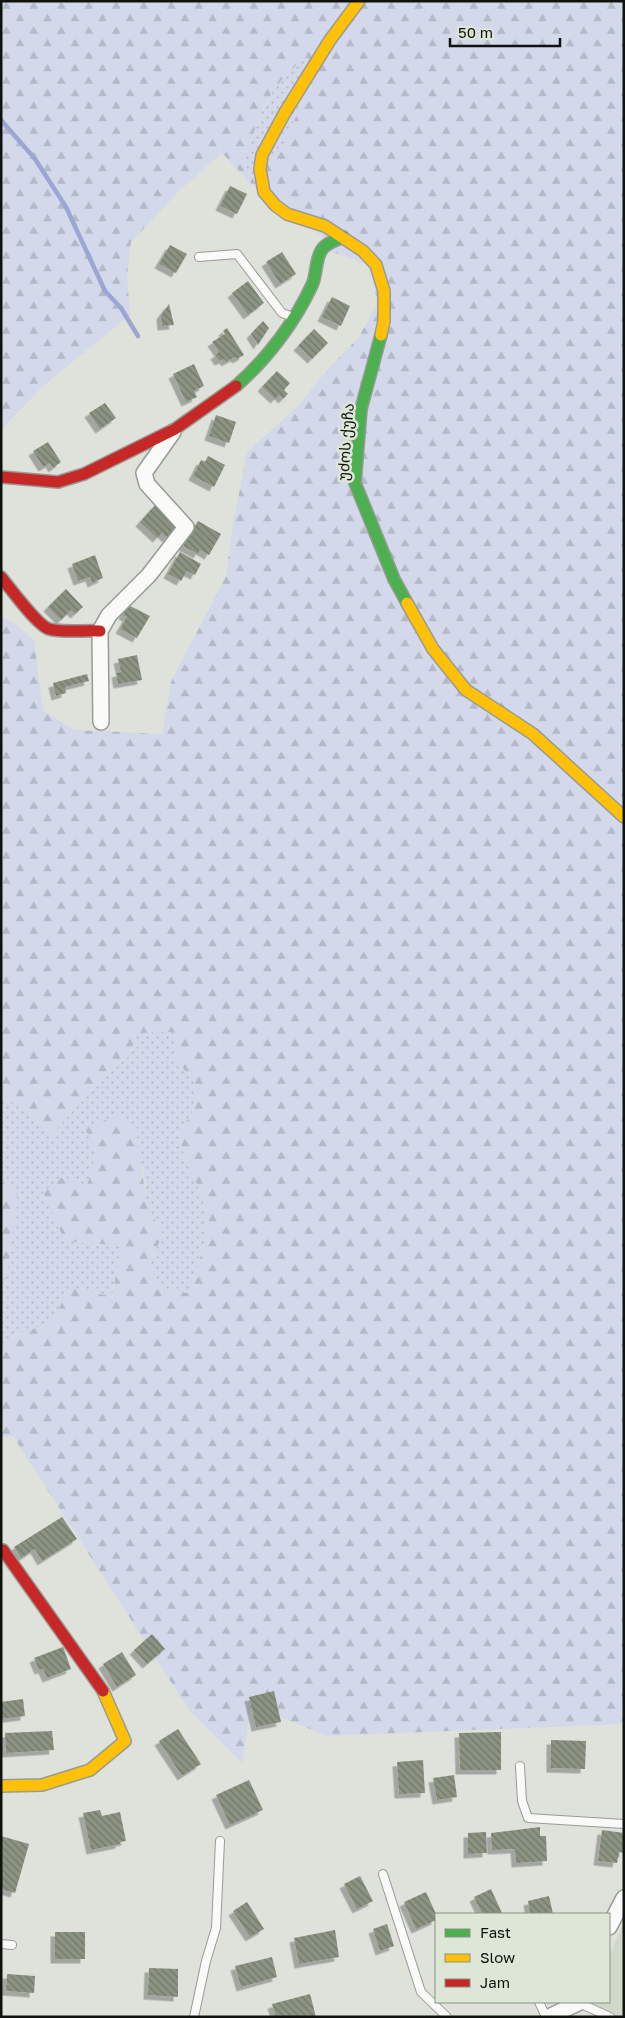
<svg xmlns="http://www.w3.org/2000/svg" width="625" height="2018" viewBox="0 0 625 2018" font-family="'Golos Text','Noto Sans Georgian',sans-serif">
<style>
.built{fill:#d0d8c9}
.grass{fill:url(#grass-dots)}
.forest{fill:url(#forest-firs);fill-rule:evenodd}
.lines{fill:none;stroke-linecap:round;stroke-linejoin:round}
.stream{stroke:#9da6d3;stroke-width:4.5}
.building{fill:url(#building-back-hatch);filter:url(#shadow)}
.lane-casing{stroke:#989b95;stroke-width:10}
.street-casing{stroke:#989b95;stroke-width:18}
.fast-casing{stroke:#989b95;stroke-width:14}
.slow-casing{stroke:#989b95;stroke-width:14}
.jam-casing{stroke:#989b95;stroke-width:14}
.lane{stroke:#fafbf9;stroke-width:8}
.street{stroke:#fafbf9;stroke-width:15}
.fast{stroke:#4caf50;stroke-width:11}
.slow{stroke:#ffc107;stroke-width:11}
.jam{stroke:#c62828;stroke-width:11}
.labels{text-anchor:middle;stroke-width:5;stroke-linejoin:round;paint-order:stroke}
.street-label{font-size:15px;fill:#0f120d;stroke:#dde6d7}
</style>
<defs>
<pattern id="grass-dots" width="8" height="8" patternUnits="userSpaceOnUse" patternTransform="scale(1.25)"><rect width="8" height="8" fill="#d3d9ea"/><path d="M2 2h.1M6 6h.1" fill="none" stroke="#b4b9c8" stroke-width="1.8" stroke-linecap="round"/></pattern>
<pattern id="forest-firs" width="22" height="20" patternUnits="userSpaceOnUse" patternTransform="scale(1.25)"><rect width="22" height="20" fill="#d3d9ea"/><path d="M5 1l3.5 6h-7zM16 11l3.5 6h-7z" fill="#b4b9c8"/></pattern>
<pattern id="building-back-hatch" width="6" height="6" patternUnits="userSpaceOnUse" patternTransform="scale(1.25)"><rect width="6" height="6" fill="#8b9383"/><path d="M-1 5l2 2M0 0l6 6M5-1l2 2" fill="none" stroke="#70776a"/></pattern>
<filter id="shadow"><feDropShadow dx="-4.5" dy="4.5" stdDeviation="0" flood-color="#0004"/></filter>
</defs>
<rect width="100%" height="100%" fill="#dee2da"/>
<!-- built -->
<path class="built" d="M 624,1923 L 624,2017 L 598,2017 L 592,2002 L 609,2002 L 609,1956 Z"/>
<!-- grass -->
<path class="grass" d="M 308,55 L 298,112 L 279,154 L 266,163 L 262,195 L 244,163 C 259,117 267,86 308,55 Z
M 136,1032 L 176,1032 L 176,1059 L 197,1086 L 192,1114 L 178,1132 C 183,1158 197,1180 204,1204 C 213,1233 197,1266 188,1293 L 163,1290 L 149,1263 L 163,1235 L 147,1205 L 143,1166 L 96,1152 L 86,1190 L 65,1241 L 124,1246 L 116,1271 L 112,1297 L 70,1287 L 51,1323 L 18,1334 L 1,1345 L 1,1281 L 5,1280 C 12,1250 12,1223 17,1193 L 1,1181 L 1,1098 L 15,1103 L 52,1134 L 101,1079 L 130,1055 Z"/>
<!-- forest -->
<path class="forest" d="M 1,1 L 624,1 L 624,1724 L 327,1736 L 251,1705 L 242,1763 L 189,1710 L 13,1436 L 1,1438 L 1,1345 L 18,1334 L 51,1323 L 70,1287 L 113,1297 L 116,1271 L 124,1246 L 65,1241 L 43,1192 L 64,1176 L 86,1190 L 96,1152 L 85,1128 L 119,1115 L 136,1131 L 147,1205 L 163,1235 L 149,1263 L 163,1290 L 188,1293 C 197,1266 213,1233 204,1204 C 197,1179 183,1158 178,1132 L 192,1114 L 197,1086 L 176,1059 L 175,1032 L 136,1033 L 130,1055 L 101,1079 L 52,1134 L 15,1103 L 1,1098 L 1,617 L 12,622 L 34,640 L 43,711 L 75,730 L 162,734 L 171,682 L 226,576 L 232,531 L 247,452 L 298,406 L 328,369 L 359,337 L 378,302 L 367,264 L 330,251 L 321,235 L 262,195 L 222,153 L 180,190 L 131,242 L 127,276 L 130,315 L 43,386 L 1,430 ZM 308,56 L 298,112 L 279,154 L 266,163 L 262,194 L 244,164 C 258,117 267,86 308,56 Z
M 1,1181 L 17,1193 C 12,1222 13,1251 5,1280 L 1,1281 Z"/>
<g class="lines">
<!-- stream -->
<path class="stream" d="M 1,120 L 35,159 L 66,207 L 105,291 L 121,308 L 138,336"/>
</g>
<!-- building -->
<path class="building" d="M 230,186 L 247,194 L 237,214 L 220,206 Z
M 170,245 L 187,254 L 176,273 L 159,264 Z
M 282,252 L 296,274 L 280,284 L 266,262 Z
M 248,281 L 264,303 L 248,315 L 232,293 Z
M 332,297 L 350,306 L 341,326 L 322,317 Z
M 169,304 L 174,325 L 162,326 L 161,315 Z
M 263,321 L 269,328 L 258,345 L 251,334 Z
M 227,328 L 244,355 L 237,359 L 235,357 L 226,362 L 224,359 L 219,361 L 215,355 L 219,352 L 212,342 L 225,334 L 223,331 Z
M 314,329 L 328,343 L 312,359 L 298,346 Z
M 194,364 L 204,386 L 194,391 L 197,397 L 186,402 L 173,374 Z
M 277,371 L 290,383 L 284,390 L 288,394 L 283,399 L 279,395 L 275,399 L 262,387 Z
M 105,403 L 116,418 L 100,429 L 89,413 Z
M 216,415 L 236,422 L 229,443 L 209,436 Z
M 48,442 L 61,462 L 53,468 L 50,463 L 43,467 L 33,451 Z
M 208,456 L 225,465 L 214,487 L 193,476 L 201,460 L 205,462 Z
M 156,504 L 179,525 L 167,538 L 162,533 L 157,538 L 140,522 Z
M 198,521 L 221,534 L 209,555 L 200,550 L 198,554 L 183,546 Z
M 180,552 L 201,564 L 195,575 L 187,571 L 181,581 L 168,574 Z
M 95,555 L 103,578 L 92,583 L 90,577 L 78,581 L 72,564 Z
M 66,589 L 83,607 L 75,614 L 71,610 L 61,620 L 48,607 Z
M 128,605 L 150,616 L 137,638 L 120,629 L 127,617 L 123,615 Z
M 137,655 L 142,680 L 118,684 L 116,673 L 121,672 L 118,659 Z
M 87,674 L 89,681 L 65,687 L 66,693 L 56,696 L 53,683 Z
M 62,1517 L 77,1539 L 42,1561 L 35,1549 L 21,1558 L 14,1547 Z
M 152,1634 L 165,1649 L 147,1664 L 134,1650 Z
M 63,1647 L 71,1669 L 47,1678 L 43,1669 L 39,1670 L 34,1658 Z
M 122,1652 L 136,1675 L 117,1687 L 103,1664 Z
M 274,1691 L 281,1722 L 256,1727 L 249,1697 Z
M 23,1699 L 25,1716 L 1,1719 L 1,1702 Z
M 178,1729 L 201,1764 L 182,1776 L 159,1741 Z
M 52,1731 L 54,1750 L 6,1753 L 5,1733 Z
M 501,1732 L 501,1770 L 460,1770 L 459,1733 Z
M 551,1740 L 586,1741 L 585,1769 L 551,1768 Z
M 423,1760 L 425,1793 L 399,1794 L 397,1762 Z
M 454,1775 L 457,1797 L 437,1800 L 433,1778 Z
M 249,1780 L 263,1810 L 230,1825 L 216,1795 Z
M 100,1810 L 102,1816 L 120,1812 L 126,1841 L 120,1842 L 120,1844 L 91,1850 L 83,1813 Z
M 540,1827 L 540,1836 L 546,1836 L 547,1861 L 516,1863 L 515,1849 L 492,1850 L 491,1833 Z
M 602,1830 L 624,1833 L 624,1853 L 619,1852 L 617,1863 L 598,1861 Z
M 486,1832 L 487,1853 L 468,1854 L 468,1833 Z
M 1,1836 L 29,1844 L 15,1893 L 1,1889 Z
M 360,1876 L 373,1901 L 357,1909 L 344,1884 Z
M 491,1889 L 502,1913 L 482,1914 L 474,1897 Z
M 426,1892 L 436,1914 L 436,1920 L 416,1929 L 404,1902 Z
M 549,1896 L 553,1914 L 530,1914 L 528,1901 Z
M 247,1902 L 264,1929 L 250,1937 L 233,1911 Z
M 387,1924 L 394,1946 L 380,1951 L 373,1929 Z
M 335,1930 L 339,1957 L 299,1964 L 294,1938 Z
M 55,1932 L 85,1932 L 85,1959 L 55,1959 Z
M 272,1957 L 277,1977 L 241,1987 L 235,1966 Z
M 149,1968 L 178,1969 L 178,1997 L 148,1995 Z
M 7,1974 L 35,1976 L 34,1993 L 6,1991 Z
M 310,1994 L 316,2017 L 276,2017 L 272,2004 Z"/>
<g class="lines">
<!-- lane casing -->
<g class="lane-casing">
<path id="lane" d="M 199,257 L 237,254 L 282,313 L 293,317
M 520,1766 L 522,1801 L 528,1818 L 624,1824
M 383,1874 L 421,1992 L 447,2017
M 1,1944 L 12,1945
M 539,2002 L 546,2017
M 579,2003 L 610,2017
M 194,2017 L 206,1961 L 216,1928 L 220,1841"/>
</g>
<!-- street casing -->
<g class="street-casing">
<path id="street" d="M 101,722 L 100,631 L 109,615 L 149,575 L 186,527 L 147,484 L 144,473 L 173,432
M 609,1927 L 624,1898
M 549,2017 L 580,2002"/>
</g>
<!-- fast casing -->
<g class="fast-casing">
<path id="fast" d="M 381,335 L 361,409 L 355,483 L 394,579 L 407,603
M 236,386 C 267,359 295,322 312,285 C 317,275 315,261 321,251 C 325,243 335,241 343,237"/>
</g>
<!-- slow casing -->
<g class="slow-casing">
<path id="slow" d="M 359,1 L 330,40 L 284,114 L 262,155 L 260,169 L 264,192 L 275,205 L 287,214 L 325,226 L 363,251 L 376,265 L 384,291 L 384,321 L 381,335
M 407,603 L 433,649 L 466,690 L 533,734 L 624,817
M 1,1786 L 42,1785 L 90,1770 L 125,1741 L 103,1691"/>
</g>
<!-- jam casing -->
<g class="jam-casing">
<path id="jam" d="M 1,477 L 58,482 L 84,474 L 175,429 L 236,386
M 1,577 C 11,589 37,625 49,629 C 61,633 86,630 100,631
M 3,1550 L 103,1691"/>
</g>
<!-- lane -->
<use href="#lane" class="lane"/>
<!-- street -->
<use href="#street" class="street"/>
<!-- fast -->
<use href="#fast" class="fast"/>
<!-- slow -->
<use href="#slow" class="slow"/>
<!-- jam -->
<use href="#jam" class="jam"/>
</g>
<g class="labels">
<!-- street labels -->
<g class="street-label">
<text transform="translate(346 442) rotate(-86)" y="5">უძოს ქუჩა</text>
</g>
</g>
<!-- border -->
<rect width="625" height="2018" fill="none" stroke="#0f120d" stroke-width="5"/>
<!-- legend -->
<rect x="435" y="1913" width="175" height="90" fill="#dde6d7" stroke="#8b9186"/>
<rect x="445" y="1929" width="25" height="8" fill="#4caf50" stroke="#8b9186"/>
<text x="480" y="1938" font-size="15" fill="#0f120d">Fast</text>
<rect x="445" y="1954" width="25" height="8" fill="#ffc107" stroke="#8b9186"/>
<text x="480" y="1963" font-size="15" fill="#0f120d">Slow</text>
<rect x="445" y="1979" width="25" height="8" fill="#c62828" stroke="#8b9186"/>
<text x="480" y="1988" font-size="15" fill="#0f120d">Jam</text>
<!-- scale -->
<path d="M450 38v8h110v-8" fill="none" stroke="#0f120d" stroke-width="2.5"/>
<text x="458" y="38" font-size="15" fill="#0f120d" stroke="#dde6d7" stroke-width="4" paint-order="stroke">50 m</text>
</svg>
